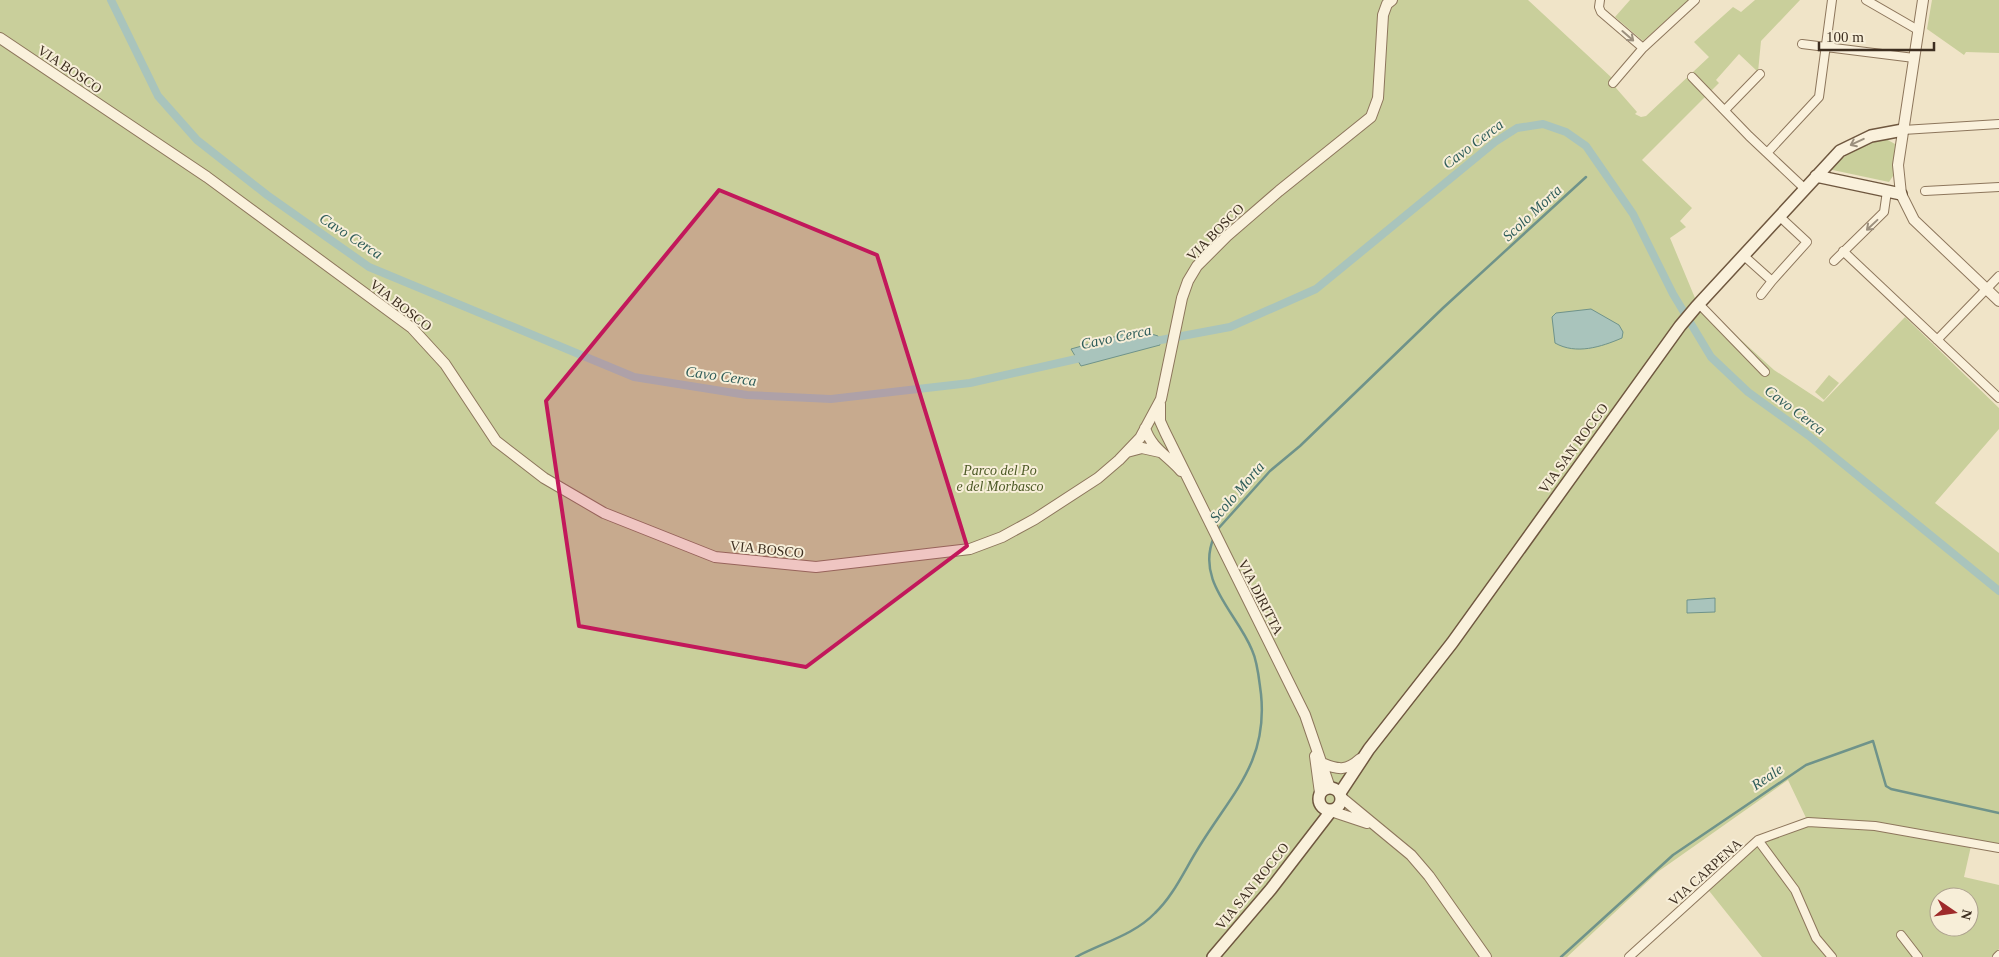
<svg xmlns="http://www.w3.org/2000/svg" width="1999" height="957" viewBox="0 0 1999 957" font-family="Georgia,serif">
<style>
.green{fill:#c9cf9b;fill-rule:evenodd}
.water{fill:#a9c4bc;stroke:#6f938a}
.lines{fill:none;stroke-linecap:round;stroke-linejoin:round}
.stream{stroke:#6f938a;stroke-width:2.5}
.canal{stroke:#a9c4bc;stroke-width:8}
.minor-casing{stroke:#8d765c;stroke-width:10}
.tertiary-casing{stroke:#8d765c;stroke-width:12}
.secondary-casing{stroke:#6f573f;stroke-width:14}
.minor{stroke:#faf1dc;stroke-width:8}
.tertiary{stroke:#faf1dc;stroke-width:10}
.secondary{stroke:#faf1dc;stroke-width:11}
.oneway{stroke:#9c907e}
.marked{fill:#c2185b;fill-opacity:0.2;stroke:#c2185b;stroke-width:4;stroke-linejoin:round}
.labels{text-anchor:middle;stroke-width:4;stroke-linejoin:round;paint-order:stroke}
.street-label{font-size:14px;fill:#3d2e20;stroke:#f7eed8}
.park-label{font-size:14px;font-style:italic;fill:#4d5a26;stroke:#f7eed8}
.water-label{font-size:15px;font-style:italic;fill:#2f5d5a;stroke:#f7eed8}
</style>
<rect width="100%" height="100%" fill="#f0e4c8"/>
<!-- green -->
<path class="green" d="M 0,0 L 1528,0 L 1612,78 L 1616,88 L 1637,112 L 1635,114 L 1641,117 L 1646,116 L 1709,57 L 1694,42 L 1733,7 L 1741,12 L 1755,0 L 1800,0 L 1761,41 L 1758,72 L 1739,54 L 1716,80 L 1719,83 L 1642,160 L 1692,208 L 1680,221 L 1686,227 L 1670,238 L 1695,298 L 1774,370 L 1823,402 L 1905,317 L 1999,408 L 1999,429 L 1935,503 L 1999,553 L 1999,851 L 1971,846 L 1964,877 L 1999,885 L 1999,949 L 1992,957 L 1762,957 L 1706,887 L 1758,839 L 1808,822 L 1788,780 L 1659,871 L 1567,957 L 0,957 ZM 1939,897 L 1969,897 L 1969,927 L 1939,927 Z
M 1630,0 L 1689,0 L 1643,41 L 1615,17 Z
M 1932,0 L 1999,0 L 1999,53 L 1966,52 L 1964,55 L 1927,29 Z
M 1886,139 L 1895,144 L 1893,176 L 1889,182 L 1828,169 C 1846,154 1864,144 1886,139 Z
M 1829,375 L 1839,383 L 1824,400 L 1815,392 Z"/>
<!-- water -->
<path class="water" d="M 1591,309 L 1619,325 L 1623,332 L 1622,338 C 1601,347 1576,355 1555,343 L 1552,317 L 1556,313 Z
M 1139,330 L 1158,336 L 1160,345 L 1081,366 L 1071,349 Z
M 1715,598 L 1715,612 L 1687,613 L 1687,600 Z"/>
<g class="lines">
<!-- stream -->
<path class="stream" d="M 1217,530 L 1270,471 L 1300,446 L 1443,308 L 1586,177
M 1076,957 C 1102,943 1134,935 1155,913 C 1174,895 1185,869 1199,847 C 1232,793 1268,762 1261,694 C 1259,680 1258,663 1252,650 C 1237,613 1195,581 1214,537
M 1561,957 L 1673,855 L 1806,765 L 1873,741 L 1886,786 L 1891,789 L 1999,813"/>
<!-- canal -->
<path class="canal" d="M 111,0 L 158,96 L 197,140 L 267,195 L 369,267 L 634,377 L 747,395 L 831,399 L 970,383 L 1085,357
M 1150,342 L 1230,327 L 1316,289 L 1495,142 L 1517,128 L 1543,124 L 1566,132 L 1586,146 L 1633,214 L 1673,294 L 1711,357 L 1748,392 L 1809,436 L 1999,591"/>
<!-- minor casing -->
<g class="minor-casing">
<path id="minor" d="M 1600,0 L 1599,7 L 1601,12 L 1643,48 L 1695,0
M 1866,0 L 1918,30
M 1802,44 L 1914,58
M 1692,77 L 1749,136 L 1804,188
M 1613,83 L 1643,48
M 1725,110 L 1760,74
M 1903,130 L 1999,124
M 1767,153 L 1819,97 L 1832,0
M 1925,191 L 1999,187
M 1843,251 L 1999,398
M 1743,255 L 1772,281 L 1807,242 L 1779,216
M 1834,261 L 1884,212 L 1887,191
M 1761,295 L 1772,281
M 1699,304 L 1765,372
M 1937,340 L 1999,276
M 1758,840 L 1795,890 L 1816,938 L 1832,957
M 1901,935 L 1918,957
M 1629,957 L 1758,840 L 1808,822 L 1875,826 L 1999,848
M 1997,957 L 1999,955"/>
</g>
<!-- tertiary casing -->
<g class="tertiary-casing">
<path id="tertiary" d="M 1923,0 L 1898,165 L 1901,194 L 1914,220 L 1999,301
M 0,38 L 207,177 L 412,328 L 445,364 L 496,441 L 544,478 L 604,513 L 715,557 L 816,567 L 970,549 L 1002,537 L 1035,519 L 1098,478 L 1119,460 L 1140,438 L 1161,399 L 1182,298 L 1188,281 L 1197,266 L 1227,236 L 1279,191 L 1371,117 L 1378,98 L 1383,15 L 1387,4 L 1392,0
M 1160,404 L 1160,421 L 1165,432 L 1305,715 L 1330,788
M 1145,428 C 1151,448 1168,456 1181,471
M 1127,452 L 1142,448 L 1160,452
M 1315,756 L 1320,793
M 1322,763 C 1338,770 1347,771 1360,759
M 1342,798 L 1411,855 L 1429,876 L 1486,957
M 1331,811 L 1367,823"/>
</g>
<!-- secondary casing -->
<g class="secondary-casing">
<path id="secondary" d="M 1816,176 L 1901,194
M1319 799a11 11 0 1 1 22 0a11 11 0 1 1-22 0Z
M 1340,793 L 1369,749 L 1452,643 L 1680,326 L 1696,307 L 1840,151 L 1871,136 L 1903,130
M 1213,957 L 1271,889 L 1331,811"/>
</g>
<!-- minor -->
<use href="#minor" class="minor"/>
<!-- tertiary -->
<use href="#tertiary" class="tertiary"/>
<!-- secondary -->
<use href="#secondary" class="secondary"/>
</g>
<!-- one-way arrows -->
<defs><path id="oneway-shaft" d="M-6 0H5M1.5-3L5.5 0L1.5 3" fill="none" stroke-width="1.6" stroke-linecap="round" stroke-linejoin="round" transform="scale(1.25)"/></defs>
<g class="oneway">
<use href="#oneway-shaft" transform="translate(1628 36) rotate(41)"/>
<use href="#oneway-shaft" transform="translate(1857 142) rotate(155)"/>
<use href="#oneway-shaft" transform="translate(1872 225) rotate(137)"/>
</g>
<!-- marked area -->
<path class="marked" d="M 719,190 L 877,255 L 967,546 L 806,667 L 579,626 L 546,401 Z"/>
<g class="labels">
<!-- street labels -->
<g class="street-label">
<text transform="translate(70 69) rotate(34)" y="5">VIA BOSCO</text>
<text transform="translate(1215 232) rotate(-45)" y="5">VIA BOSCO</text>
<text transform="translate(401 305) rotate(38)" y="5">VIA BOSCO</text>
<text transform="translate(1573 448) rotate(-54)" y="5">VIA SAN ROCCO</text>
<text transform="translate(767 549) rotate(6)" y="5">VIA BOSCO</text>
<text transform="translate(1261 597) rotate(63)" y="5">VIA DIRITTA</text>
<text transform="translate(1705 872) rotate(-42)" y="5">VIA CARPENA</text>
<text transform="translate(1252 886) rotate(-51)" y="5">VIA SAN ROCCO</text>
</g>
<!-- park labels -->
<g class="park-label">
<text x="1000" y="475">Parco del Po<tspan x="1000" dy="16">e del Morbasco</tspan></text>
</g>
<!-- water labels -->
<g class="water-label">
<text transform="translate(1473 144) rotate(-37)" y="5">Cavo Cerca</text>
<text transform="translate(1532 213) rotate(-43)" y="5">Scolo Morta</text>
<text transform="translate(351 236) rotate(33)" y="5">Cavo Cerca</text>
<text transform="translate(1116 337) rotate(-12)" y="5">Cavo Cerca</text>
<text transform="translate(721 376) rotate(8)" y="5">Cavo Cerca</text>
<text transform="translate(1795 410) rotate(37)" y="5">Cavo Cerca</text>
<text transform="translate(1237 492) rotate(-49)" y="5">Scolo Morta</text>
<text transform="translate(1767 777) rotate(-34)" y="5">Reale</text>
</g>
</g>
<!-- north arrow -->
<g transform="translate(1954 912) rotate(103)"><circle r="24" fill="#f7eed8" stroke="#ada18e"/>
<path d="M0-4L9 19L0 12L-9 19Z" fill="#9e2a2b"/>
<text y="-8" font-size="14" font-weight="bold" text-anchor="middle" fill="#3d2e20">N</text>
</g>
<!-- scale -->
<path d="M1819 42v8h115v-8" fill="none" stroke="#3d2e20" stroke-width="2.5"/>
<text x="1826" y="42" font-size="15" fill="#3d2e20" stroke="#f7eed8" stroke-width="4" paint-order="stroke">100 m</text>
</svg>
